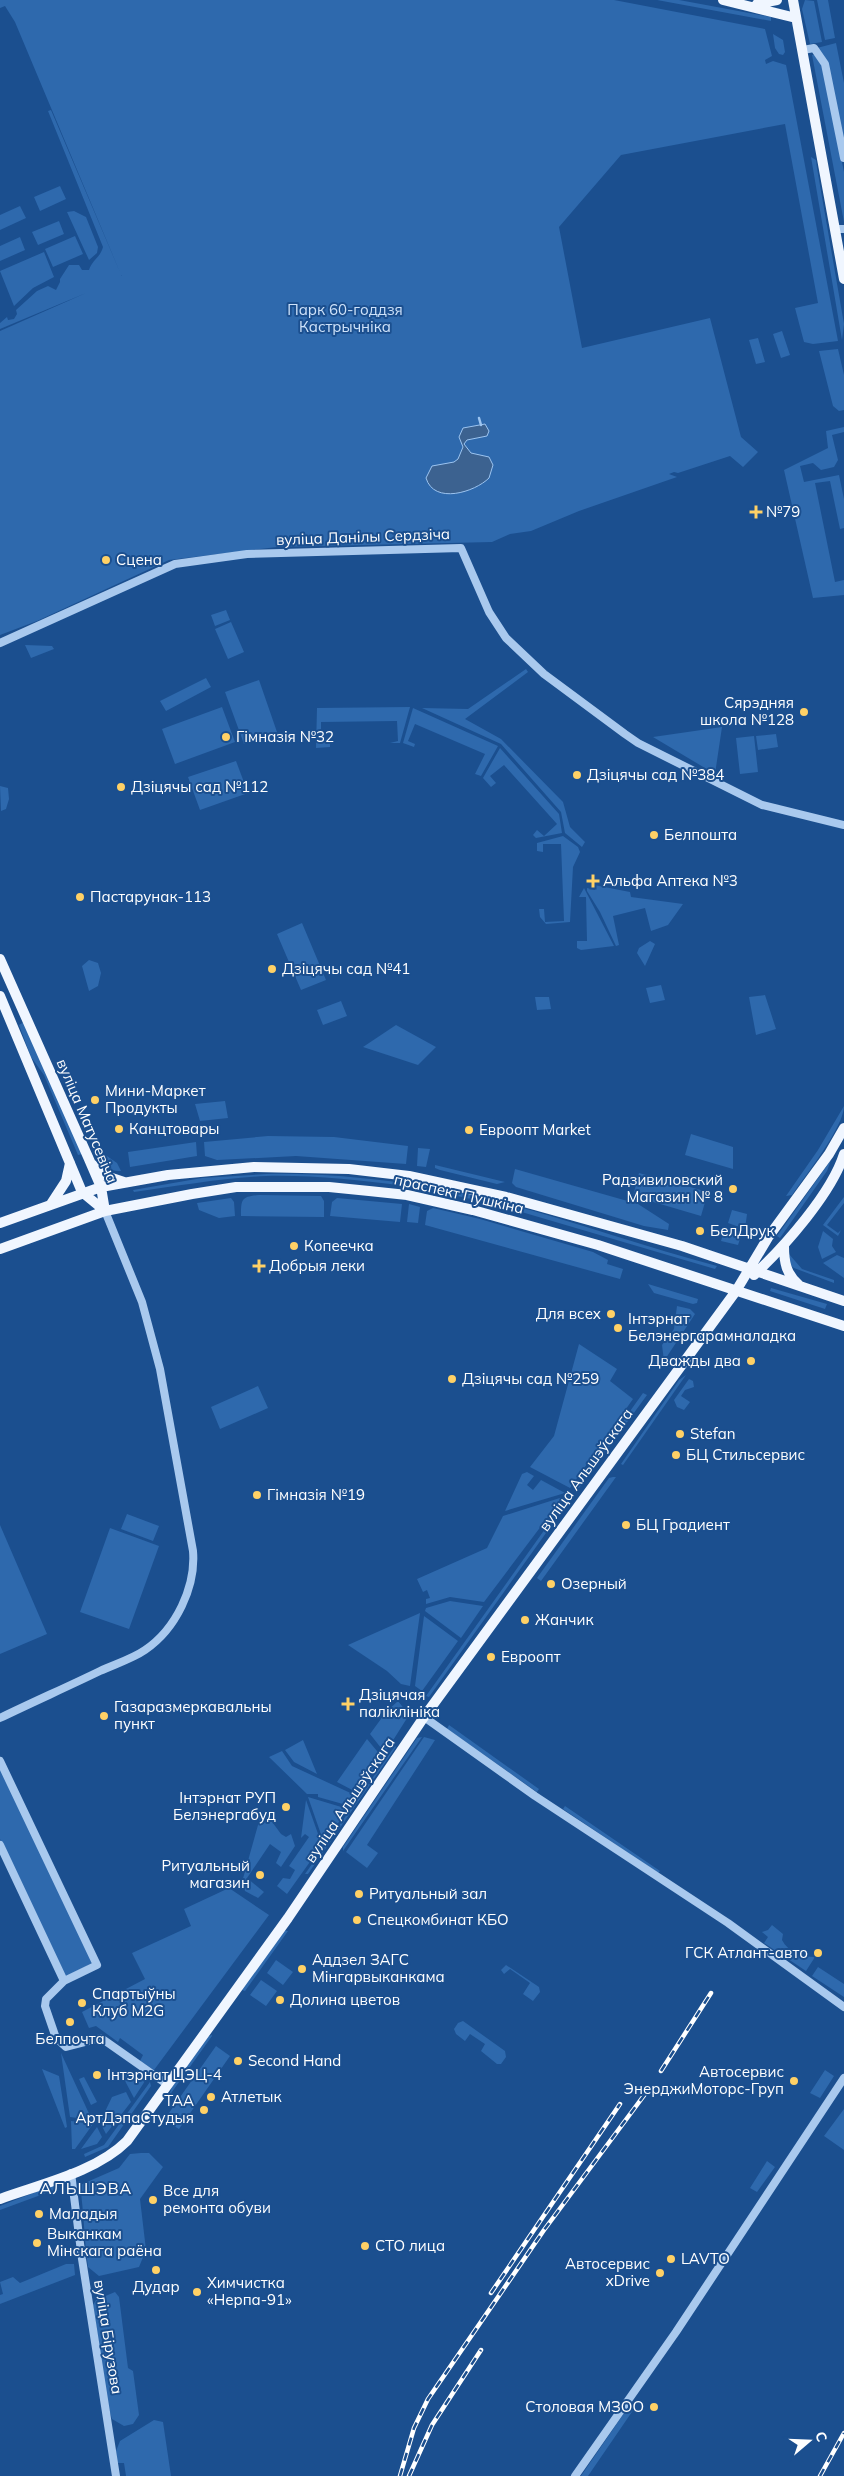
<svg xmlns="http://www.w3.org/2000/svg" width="844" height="2476" viewBox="0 0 844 2476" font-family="Mulish,sans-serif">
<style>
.green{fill:#2e69ad}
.water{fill:#3c6290;stroke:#9cc4f0}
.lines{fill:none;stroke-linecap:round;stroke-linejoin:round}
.stream{stroke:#9cc4f0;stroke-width:2.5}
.minor{stroke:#a9c9ee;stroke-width:8}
.major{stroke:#f0f6ff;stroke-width:10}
.rail-casing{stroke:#fff;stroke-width:4.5}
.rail{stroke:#1b4f8f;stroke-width:2.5;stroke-dasharray:8;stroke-linecap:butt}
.poi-dot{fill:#ffd166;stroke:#1b4f8f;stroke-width:2}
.labels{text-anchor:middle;stroke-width:4;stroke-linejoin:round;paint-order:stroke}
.park-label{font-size:15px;fill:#cfe3fa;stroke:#1b4f8f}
.poi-label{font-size:15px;fill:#fff;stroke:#1b4f8f;text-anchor:start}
.street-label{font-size:15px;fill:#fff;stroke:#1b4f8f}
.neighbourhood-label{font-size:16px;letter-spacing:1px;fill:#fff;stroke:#1b4f8f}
</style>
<rect width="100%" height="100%" fill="#1b4f8f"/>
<!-- green -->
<path class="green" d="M 0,0 L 614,0 L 765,29 L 772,56 L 765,60 L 766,64 L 773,61 L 786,65 L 788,75 L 838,341 L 813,344 L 804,342 L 795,308 L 818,303 L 785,124 L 621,155 L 559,227 L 582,348 L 710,318 L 741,437 L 758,452 L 743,467 L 730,456 L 678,473 L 674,472 L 669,474 L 677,477 L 579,511 L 531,531 L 510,534 L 492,542 L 277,547 L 169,560 L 37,621 L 0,635 L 0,331 L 86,293 L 0,329 L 0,323 L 7,317 L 8,320 L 14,319 L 17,314 L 16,310 L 37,291 L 48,286 L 56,290 L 60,282 L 60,279 L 69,265 L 79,265 L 82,270 L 89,270 C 92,260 100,258 103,247 L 48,111 L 51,110 L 122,277 L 15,22 L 5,6 L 0,8 Z
M 657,0 L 679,0 L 771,17 L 771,21 Z
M 805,0 L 814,1 L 822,42 L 810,44 L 802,9 Z
M 817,0 L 828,0 L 835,38 L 825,40 Z
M 773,34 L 783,40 L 785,52 L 783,55 L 779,54 L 775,48 Z
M 836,43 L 844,83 L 844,143 L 817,48 Z
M 812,55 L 815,55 L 823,67 L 844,172 L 844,222 Z
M 811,157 L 816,160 L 817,168 L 844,324 L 842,340 Z
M 60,186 L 66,199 L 40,211 L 34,197 Z
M 20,206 L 26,218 L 0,230 L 0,215 Z
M 74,211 L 86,217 L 98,247 L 97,253 L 89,260 L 67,212 Z
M 59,221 L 64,234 L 38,245 L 32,232 Z
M 75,236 L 83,254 L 53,267 L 45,249 Z
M 20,237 L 25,250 L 0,261 L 0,246 Z
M 44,252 L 54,277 L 33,288 L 14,306 L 0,271 Z
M 782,331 L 790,355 L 781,358 L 773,334 Z
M 758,338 L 765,362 L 756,364 L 749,340 Z
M 838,349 L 844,375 L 844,410 L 839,411 L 833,406 L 819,351 Z
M 844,427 L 844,432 L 832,435 L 838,460 L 834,467 L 821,470 L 813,463 L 800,466 L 804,482 L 839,475 L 844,499 L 844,528 L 840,529 L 830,481 L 815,483 L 835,582 L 844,580 L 844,595 L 813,598 L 784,470 L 828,448 L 826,431 Z
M 226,610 L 230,620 L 215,626 L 211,615 Z
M 231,622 L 244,652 L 228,659 L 215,629 Z
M 25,645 L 52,646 L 54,649 L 31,658 Z
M 526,669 L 528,672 L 465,719 L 501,739 L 563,802 L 570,827 L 585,842 L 582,847 L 565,833 L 561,812 L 501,744 L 422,708 L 468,709 Z
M 206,678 L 211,687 L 166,711 L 160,701 Z
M 259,680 L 277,732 L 244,744 L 225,692 Z
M 222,707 L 235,742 L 175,764 L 162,729 Z
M 410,707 L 400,743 L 390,743 L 398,741 L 397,721 L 321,722 L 321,742 L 330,742 L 330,747 L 316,748 L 317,708 Z
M 413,708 L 498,746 L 481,776 L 475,774 L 485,754 L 415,724 L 408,741 L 415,744 L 414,747 L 403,743 Z
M 722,727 L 715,774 L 653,737 Z
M 776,734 L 778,747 L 758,750 L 756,736 Z
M 754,736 L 758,772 L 740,774 L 736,738 Z
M 500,748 L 559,814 L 562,833 L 536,838 L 533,835 L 537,830 L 544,836 L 557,824 L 504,765 L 490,776 L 496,783 L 491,787 L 483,778 Z
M 236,761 L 248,793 L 200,810 L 188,777 Z
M 0,786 L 8,788 L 9,799 L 6,809 L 1,811 Z
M 563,836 L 578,847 L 580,852 L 573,867 L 570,922 L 546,924 L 540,917 L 539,909 L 544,909 L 545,922 L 564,921 L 561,844 L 543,844 L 543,852 L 537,851 L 537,843 Z
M 594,885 L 630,892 L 631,897 L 683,904 L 668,925 L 651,931 L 645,908 L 613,916 L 619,945 L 616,946 L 600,912 L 587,891 L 587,888 L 595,890 Z
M 584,888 L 614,946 L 581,950 L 577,948 L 577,941 L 587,941 L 586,897 L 579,897 Z
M 302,923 L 326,980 L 301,990 L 277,934 Z
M 650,941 L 655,944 L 645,966 L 637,953 L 639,948 Z
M 89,960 L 98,963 L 101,973 L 98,986 L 89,991 L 82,966 Z
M 661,985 L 665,1000 L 650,1003 L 646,988 Z
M 765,995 L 776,1029 L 756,1035 L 749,997 Z
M 535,997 L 549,997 L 551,1009 L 537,1010 Z
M 341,1001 L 347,1016 L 323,1025 L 317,1010 Z
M 24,1022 L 82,1154 L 78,1155 L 44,1075 L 31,1057 L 19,1025 Z
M 396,1025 L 436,1047 L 418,1065 L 363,1047 Z
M 225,1101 L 228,1118 L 200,1121 L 195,1104 Z
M 844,1106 C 844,1127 805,1176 792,1195 L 786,1196 L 818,1150 Z
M 691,1134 L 733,1147 L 733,1169 L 685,1155 Z
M 268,1136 L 334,1137 L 408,1146 L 406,1164 L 296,1156 L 217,1160 L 205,1156 L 204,1142 Z
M 196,1142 L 197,1156 L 130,1167 L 128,1152 Z
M 418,1148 L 430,1149 L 426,1167 L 417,1166 Z
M 104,1154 L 117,1163 L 121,1171 C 110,1172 103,1166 97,1156 Z
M 831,1160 L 827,1171 L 780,1238 L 777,1236 Z
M 435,1165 L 505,1182 L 497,1184 L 440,1170 L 435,1168 Z
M 515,1169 L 638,1204 L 669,1224 L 668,1230 L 644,1226 L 516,1187 L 512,1183 Z
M 639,1173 L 708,1192 L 701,1216 L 633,1196 Z
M 267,1174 C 313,1173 358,1177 404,1183 L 404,1186 C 358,1180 312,1175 266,1176 C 222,1178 178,1186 134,1192 L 133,1190 L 202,1178 Z
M 413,1184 C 517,1199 616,1240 717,1266 L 715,1269 L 498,1205 L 412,1186 Z
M 259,1195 L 321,1196 L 324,1201 L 324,1217 L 241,1216 C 241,1198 242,1197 259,1195 Z
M 844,1197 L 844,1203 L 827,1225 L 838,1233 L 841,1230 L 838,1236 L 823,1225 Z
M 231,1198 L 234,1202 L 235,1216 L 219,1218 L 199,1210 L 197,1203 Z
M 337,1198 L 402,1204 L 400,1222 L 330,1216 L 332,1202 Z
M 409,1204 L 420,1207 L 418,1223 L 407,1222 Z
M 433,1208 L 480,1219 L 593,1252 L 608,1260 L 607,1264 L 623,1269 L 620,1279 L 425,1225 L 427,1211 Z
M 732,1210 L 747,1214 L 745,1229 L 728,1223 Z
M 724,1231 L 741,1236 L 738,1245 L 721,1241 Z
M 823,1231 L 833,1239 L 832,1246 L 836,1252 L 822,1259 L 818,1247 Z
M 788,1253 L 802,1269 L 834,1280 L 834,1283 L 794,1268 L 790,1265 Z
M 837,1255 L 844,1258 L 844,1278 L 823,1263 Z
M 648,1284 L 698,1299 L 697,1303 L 693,1304 L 654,1293 Z
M 771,1288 L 827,1304 L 825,1309 L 770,1291 Z
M 677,1306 L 690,1309 L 695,1314 L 664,1361 L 662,1345 L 674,1329 Z
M 579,1344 L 617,1369 L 610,1381 L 633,1399 L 570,1488 L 530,1467 L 554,1436 Z
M 686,1375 L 623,1465 L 621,1464 L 679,1380 Z
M 689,1379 L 693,1381 L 694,1387 L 685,1390 L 681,1396 L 690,1402 L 684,1410 L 677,1407 L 674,1400 Z
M 258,1386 L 268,1408 L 220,1429 L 211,1407 Z
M 643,1393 L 647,1395 L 579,1488 L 575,1488 Z
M 527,1472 L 534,1476 L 527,1485 L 533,1490 L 541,1480 L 565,1493 L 505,1511 L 522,1474 Z
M 613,1477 L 616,1477 L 541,1581 L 537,1578 L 609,1478 Z
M 570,1494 L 571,1498 L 429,1697 L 426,1696 Z
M 563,1497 L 484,1602 L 450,1597 L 426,1604 L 426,1599 L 430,1598 L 427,1590 L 423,1592 L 417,1579 L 487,1548 L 503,1516 Z
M 127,1514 L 159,1526 L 153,1541 L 121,1529 Z
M 0,1525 L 47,1634 L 0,1654 Z
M 110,1528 L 159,1546 L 129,1629 L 80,1612 Z
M 450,1601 L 483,1606 L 461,1638 L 425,1611 L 426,1608 Z
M 420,1613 L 410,1686 L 401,1684 L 387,1671 L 348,1645 Z
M 424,1616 L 458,1641 L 422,1691 L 415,1686 Z
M 398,1701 L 409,1715 L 385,1753 L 370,1734 L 386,1712 Z
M 449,1725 L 539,1789 L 537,1792 L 447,1729 Z
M 422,1737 L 343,1851 L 343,1847 L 417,1738 Z
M 424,1737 L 435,1740 L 367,1845 L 378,1853 L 367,1868 L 346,1852 Z
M 367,1739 L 382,1757 L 358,1793 L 337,1782 Z
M 303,1740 L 317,1774 L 294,1762 L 285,1750 Z
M 395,1746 L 396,1747 L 308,1874 L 305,1874 Z
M 282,1751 L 292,1766 L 357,1796 L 350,1806 L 318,1797 L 318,1794 L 307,1794 L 269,1757 Z
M 0,1766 L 94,1962 L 65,1977 L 0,1839 Z
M 308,1797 L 348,1809 L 324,1843 Z
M 306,1800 L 322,1845 L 287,1894 L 277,1886 L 283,1878 L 290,1879 L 295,1870 L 289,1866 L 309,1837 L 305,1834 L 301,1838 Z
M 565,1806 L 660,1871 L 658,1873 L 563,1809 Z
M 267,1815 L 281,1834 L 286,1837 L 291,1834 L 295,1846 L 281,1867 L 276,1863 L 281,1852 L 270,1844 L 247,1878 L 264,1892 L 258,1898 L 245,1891 L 242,1882 L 260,1818 Z
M 229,1888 L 269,1915 L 154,2070 L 140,2061 L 143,2055 L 120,2038 L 118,2042 L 96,2026 L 89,2028 L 82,2012 L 145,1979 L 132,1953 L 191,1926 L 184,1909 Z
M 772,1925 L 783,1934 L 782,1940 C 788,1952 803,1957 815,1957 L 806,1971 L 764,1943 L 768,1937 L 762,1932 L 768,1930 Z
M 282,1930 L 288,1931 L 245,1991 L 242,1990 Z
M 276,1960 L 293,1972 L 283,1985 L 267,1973 Z
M 506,1965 L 539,1987 L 540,1992 L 533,2001 L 523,1994 L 530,1983 L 510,1969 L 504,1974 L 501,1970 Z
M 818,1967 L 844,1984 L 844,1997 L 812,1976 Z
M 261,1980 L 277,1991 L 266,2006 L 250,1995 Z
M 463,2021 L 505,2051 L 506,2057 L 501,2064 L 497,2064 L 481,2051 L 485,2044 L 470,2034 L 465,2041 L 456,2034 L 454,2029 L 458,2023 Z
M 212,2035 L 212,2036 L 169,2096 L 173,2083 L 207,2037 Z
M 216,2046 L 230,2056 L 179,2129 L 164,2120 Z
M 61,2053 L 92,2120 L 70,2117 Z
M 42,2069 L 59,2076 L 67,2127 L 65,2128 Z
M 129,2070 L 145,2081 L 134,2098 L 124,2079 Z
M 825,2070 L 834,2076 L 820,2098 L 810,2093 Z
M 84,2077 L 97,2102 L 91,2105 L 79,2079 Z
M 150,2082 L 151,2086 L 108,2147 L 85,2157 L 84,2154 L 104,2145 Z
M 126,2092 L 131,2102 L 106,2134 L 100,2122 L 112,2097 Z
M 844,2109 L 844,2150 L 824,2136 Z
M 71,2121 L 93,2124 L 75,2149 L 72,2149 Z
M 97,2127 L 102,2137 L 97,2144 L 81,2149 Z
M 141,2153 L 149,2153 L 163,2167 L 140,2199 L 146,2250 L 139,2267 L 99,2276 L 88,2267 C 84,2239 84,2213 80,2185 L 119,2168 L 130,2154 Z
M 767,2161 L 775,2167 L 757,2192 L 750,2188 Z
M 56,2184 L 57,2189 L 0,2210 L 0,2206 Z
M 66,2264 L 74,2264 L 75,2275 L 0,2304 L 0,2295 L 3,2294 L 0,2282 L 13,2277 L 20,2283 Z
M 115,2292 L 119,2297 L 128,2368 L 133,2371 L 139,2415 L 133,2424 L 124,2426 L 112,2419 L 108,2406 L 93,2305 L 96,2300 Z
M 631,2403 L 636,2406 L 588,2476 L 581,2476 Z
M 154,2420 L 163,2422 L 171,2476 L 126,2476 L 124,2463 L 117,2463 L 116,2451 L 120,2441 Z"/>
<!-- water -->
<path class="water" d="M 485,424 L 489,431 L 487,436 L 467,440 L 464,444 L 471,453 L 489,457 L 493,465 L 489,478 C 475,492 434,505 426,478 L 432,466 L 454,462 L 458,459 L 463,447 L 459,437 L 463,428 Z"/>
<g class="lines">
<!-- stream -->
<path class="stream" d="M 479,418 L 481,425"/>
<!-- minor -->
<path class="minor" d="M 803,50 L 814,48 L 825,64 L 844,158
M 836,229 L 844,229
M 0,643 L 175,564 L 247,554 L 461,548 L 489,612 L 506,638 L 544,674 L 625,734 L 638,743 L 762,805 L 844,825
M 424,1717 L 535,1796 L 728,1923 L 844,2007
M 0,1718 C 33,1702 67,1687 100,1671 C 115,1664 132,1659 145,1650 C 176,1629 196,1587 193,1551 L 160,1369 L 142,1302 L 105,1211
M 0,1761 L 97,1965 L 64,1981 L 46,1999 L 45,2006 L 56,2038 L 66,2047 L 101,2038 L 168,2085
M 0,1845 L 64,1981
M 71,2173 L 82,2259 L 116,2476
M 575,2476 L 676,2332 L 844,2078"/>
<!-- major -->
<path class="major" d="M 723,0 L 796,18
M 793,0 L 844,279
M 757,4 L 777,0
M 0,959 L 88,1157 L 101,1187 L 105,1211
M 0,996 L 82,1192 L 105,1211
M 93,1165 L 103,1175 L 124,1182
M 51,1204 L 66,1181 L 70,1163
M 0,1223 L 101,1187 L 168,1175 L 254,1167 L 349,1169 L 409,1176 L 506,1197 L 682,1246 L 844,1301
M 784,1246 C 784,1262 786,1274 799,1285
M 0,1249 L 105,1211 L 192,1194 L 236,1187 L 329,1187 L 369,1191 L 407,1195 L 473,1210 L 598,1245 L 844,1326
M 754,1275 C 784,1247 832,1193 844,1154
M 0,2199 C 41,2184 96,2172 127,2141 L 288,1918 L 424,1717 L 736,1291 L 769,1236 L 829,1154 L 844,1128"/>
<!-- rail casing -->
<g class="rail-casing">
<path id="rail" d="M 661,2071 L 711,1993
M 491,2293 L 620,2104
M 400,2476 L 414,2428 L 428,2399 L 544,2230 L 648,2090
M 409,2476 L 432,2425 L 481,2350
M 820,2476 L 844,2433"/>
</g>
<!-- rail -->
<use href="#rail" class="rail"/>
</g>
<!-- markers -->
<g class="poi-dot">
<path d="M753.5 504.5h5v5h5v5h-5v5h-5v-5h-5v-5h5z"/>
<circle cx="106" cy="560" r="5"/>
<circle cx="804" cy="712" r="5"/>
<circle cx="226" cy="737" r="5"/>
<circle cx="577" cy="775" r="5"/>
<circle cx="121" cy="787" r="5"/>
<circle cx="654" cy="835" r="5"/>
<path d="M590.5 873.5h5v5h5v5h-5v5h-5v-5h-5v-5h5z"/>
<circle cx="80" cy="897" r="5"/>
<circle cx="272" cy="969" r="5"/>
<circle cx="95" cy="1100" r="5"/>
<circle cx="119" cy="1129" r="5"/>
<circle cx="469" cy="1130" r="5"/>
<circle cx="733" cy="1189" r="5"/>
<circle cx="700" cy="1231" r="5"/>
<circle cx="294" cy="1246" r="5"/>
<path d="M256.5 1258.5h5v5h5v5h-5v5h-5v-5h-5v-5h5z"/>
<circle cx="611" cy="1314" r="5"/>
<circle cx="618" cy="1328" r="5"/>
<circle cx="751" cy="1361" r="5"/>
<circle cx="452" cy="1379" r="5"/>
<circle cx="680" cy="1434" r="5"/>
<circle cx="676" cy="1455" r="5"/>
<circle cx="257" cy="1495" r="5"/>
<circle cx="626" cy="1525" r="5"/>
<circle cx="551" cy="1584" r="5"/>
<circle cx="525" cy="1620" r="5"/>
<circle cx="491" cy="1657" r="5"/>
<path d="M345.5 1696.5h5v5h5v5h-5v5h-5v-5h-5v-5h5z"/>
<circle cx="104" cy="1716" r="5"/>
<circle cx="286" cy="1807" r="5"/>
<circle cx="260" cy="1875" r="5"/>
<circle cx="359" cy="1894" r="5"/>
<circle cx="357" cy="1920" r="5"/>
<circle cx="818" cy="1953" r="5"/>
<circle cx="302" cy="1969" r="5"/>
<circle cx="280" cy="2000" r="5"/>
<circle cx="82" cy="2003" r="5"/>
<circle cx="70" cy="2022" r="5"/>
<circle cx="238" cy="2061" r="5"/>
<circle cx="97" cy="2075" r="5"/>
<circle cx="794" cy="2081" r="5"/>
<circle cx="211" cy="2097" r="5"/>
<circle cx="204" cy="2110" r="5"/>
<circle cx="153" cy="2200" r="5"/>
<circle cx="39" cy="2214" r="5"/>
<circle cx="37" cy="2243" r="5"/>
<circle cx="365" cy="2246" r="5"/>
<circle cx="671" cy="2259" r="5"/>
<circle cx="156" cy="2270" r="5"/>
<circle cx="660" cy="2273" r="5"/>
<circle cx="197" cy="2292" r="5"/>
<circle cx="654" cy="2407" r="5"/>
</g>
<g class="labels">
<!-- park labels -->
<g class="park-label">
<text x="345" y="315">Парк 60-годдзя<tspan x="345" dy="17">Кастрычніка</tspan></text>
</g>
<!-- poi labels -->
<g class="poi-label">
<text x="766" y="517">№79</text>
<text x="116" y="565">Сцена</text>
<text x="794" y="708" text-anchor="end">Сярэдняя<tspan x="794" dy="17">школа №128</tspan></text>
<text x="236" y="742">Гімназія №32</text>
<text x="587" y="780">Дзіцячы сад №384</text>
<text x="131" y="792">Дзіцячы сад №112</text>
<text x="664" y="840">Белпошта</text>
<text x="603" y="886">Альфа Аптека №3</text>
<text x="90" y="902">Пастарунак-113</text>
<text x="282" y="974">Дзіцячы сад №41</text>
<text x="105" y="1096">Мини-Маркет<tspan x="105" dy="17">Продукты</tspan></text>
<text x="129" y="1134">Канцтовары</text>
<text x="479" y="1135">Евроопт Market</text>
<text x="723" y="1185" text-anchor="end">Радзивиловский<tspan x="723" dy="17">Магазин № 8</tspan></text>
<text x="710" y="1236">БелДрук</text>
<text x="304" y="1251">Копеечка</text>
<text x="269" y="1271">Добрыя леки</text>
<text x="601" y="1319" text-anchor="end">Для всех</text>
<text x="628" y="1324">Інтэрнат<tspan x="628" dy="17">Белэнергарамналадка</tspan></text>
<text x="741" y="1366" text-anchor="end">Дважды два</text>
<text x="462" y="1384">Дзіцячы сад №259</text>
<text x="690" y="1439">Stefan</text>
<text x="686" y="1460">БЦ Стильсервис</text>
<text x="267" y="1500">Гімназія №19</text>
<text x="636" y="1530">БЦ Градиент</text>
<text x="561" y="1589">Озерный</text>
<text x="535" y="1625">Жанчик</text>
<text x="501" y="1662">Евроопт</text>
<text x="359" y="1700">Дзіцячая<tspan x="359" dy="17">паліклініка</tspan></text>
<text x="114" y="1712">Газаразмеркавальны<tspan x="114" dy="17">пункт</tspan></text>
<text x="276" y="1803" text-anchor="end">Інтэрнат РУП<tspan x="276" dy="17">Белэнергабуд</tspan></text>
<text x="250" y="1871" text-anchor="end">Ритуальный<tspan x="250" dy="17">магазин</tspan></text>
<text x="369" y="1899">Ритуальный зал</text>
<text x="367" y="1925">Спецкомбинат КБО</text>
<text x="808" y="1958" text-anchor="end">ГСК Атлант-авто</text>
<text x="312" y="1965">Аддзел ЗАГС<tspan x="312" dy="17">Мінгарвыканкама</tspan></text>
<text x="92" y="1999">Спартыўны<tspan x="92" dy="17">Клуб M2G</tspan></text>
<text x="290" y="2005">Долина цветов</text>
<text x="70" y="2044" text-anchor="middle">Белпочта</text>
<text x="248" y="2066">Second Hand</text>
<text x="784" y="2077" text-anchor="end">Автосервис<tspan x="784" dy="17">ЭнерджиМоторс-Груп</tspan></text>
<text x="107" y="2080">Інтэрнат ЦЭЦ-4</text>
<text x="221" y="2102">Атлетык</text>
<text x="194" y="2106" text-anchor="end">ТАА<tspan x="194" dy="17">АртДэпаСтудыя</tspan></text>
<text x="163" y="2196">Все для<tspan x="163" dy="17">ремонта обуви</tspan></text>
<text x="49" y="2219">Маладыя</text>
<text x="47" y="2239">Выканкам<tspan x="47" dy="17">Мінскага раёна</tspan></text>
<text x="375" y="2251">СТО лица</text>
<text x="681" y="2264">LAVTO</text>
<text x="650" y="2269" text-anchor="end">Автосервис<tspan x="650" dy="17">xDrive</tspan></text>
<text x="207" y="2288">Химчистка<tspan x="207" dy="17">«Нерпа-91»</tspan></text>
<text x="156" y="2292" text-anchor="middle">Дудар</text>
<text x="644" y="2412" text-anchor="end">Столовая МЗОО</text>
</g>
<!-- street labels -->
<g class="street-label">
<text transform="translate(363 537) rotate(-2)" y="5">вуліца Данілы Сердзіча</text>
<text transform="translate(87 1121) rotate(67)" y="5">вуліца Матусевіча</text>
<text transform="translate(459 1194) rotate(13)" y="5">праспект Пушкіна</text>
<text transform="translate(586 1470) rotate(-54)" y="5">вуліца Альшэўскага</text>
<text transform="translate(350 1800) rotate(-56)" y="5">вуліца Альшэўскага</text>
<text transform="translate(108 2337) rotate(81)" y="5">вуліца Бірузова</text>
</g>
<!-- neighbourhood labels -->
<g class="neighbourhood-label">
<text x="86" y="2194">АЛЬШЭВА</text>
</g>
</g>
<!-- north arrow -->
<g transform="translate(809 2441) rotate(71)" stroke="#1b4f8f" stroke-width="4" paint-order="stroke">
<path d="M0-4L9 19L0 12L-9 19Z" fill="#ffffff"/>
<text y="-8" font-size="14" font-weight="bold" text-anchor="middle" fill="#ffffff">С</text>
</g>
</svg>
